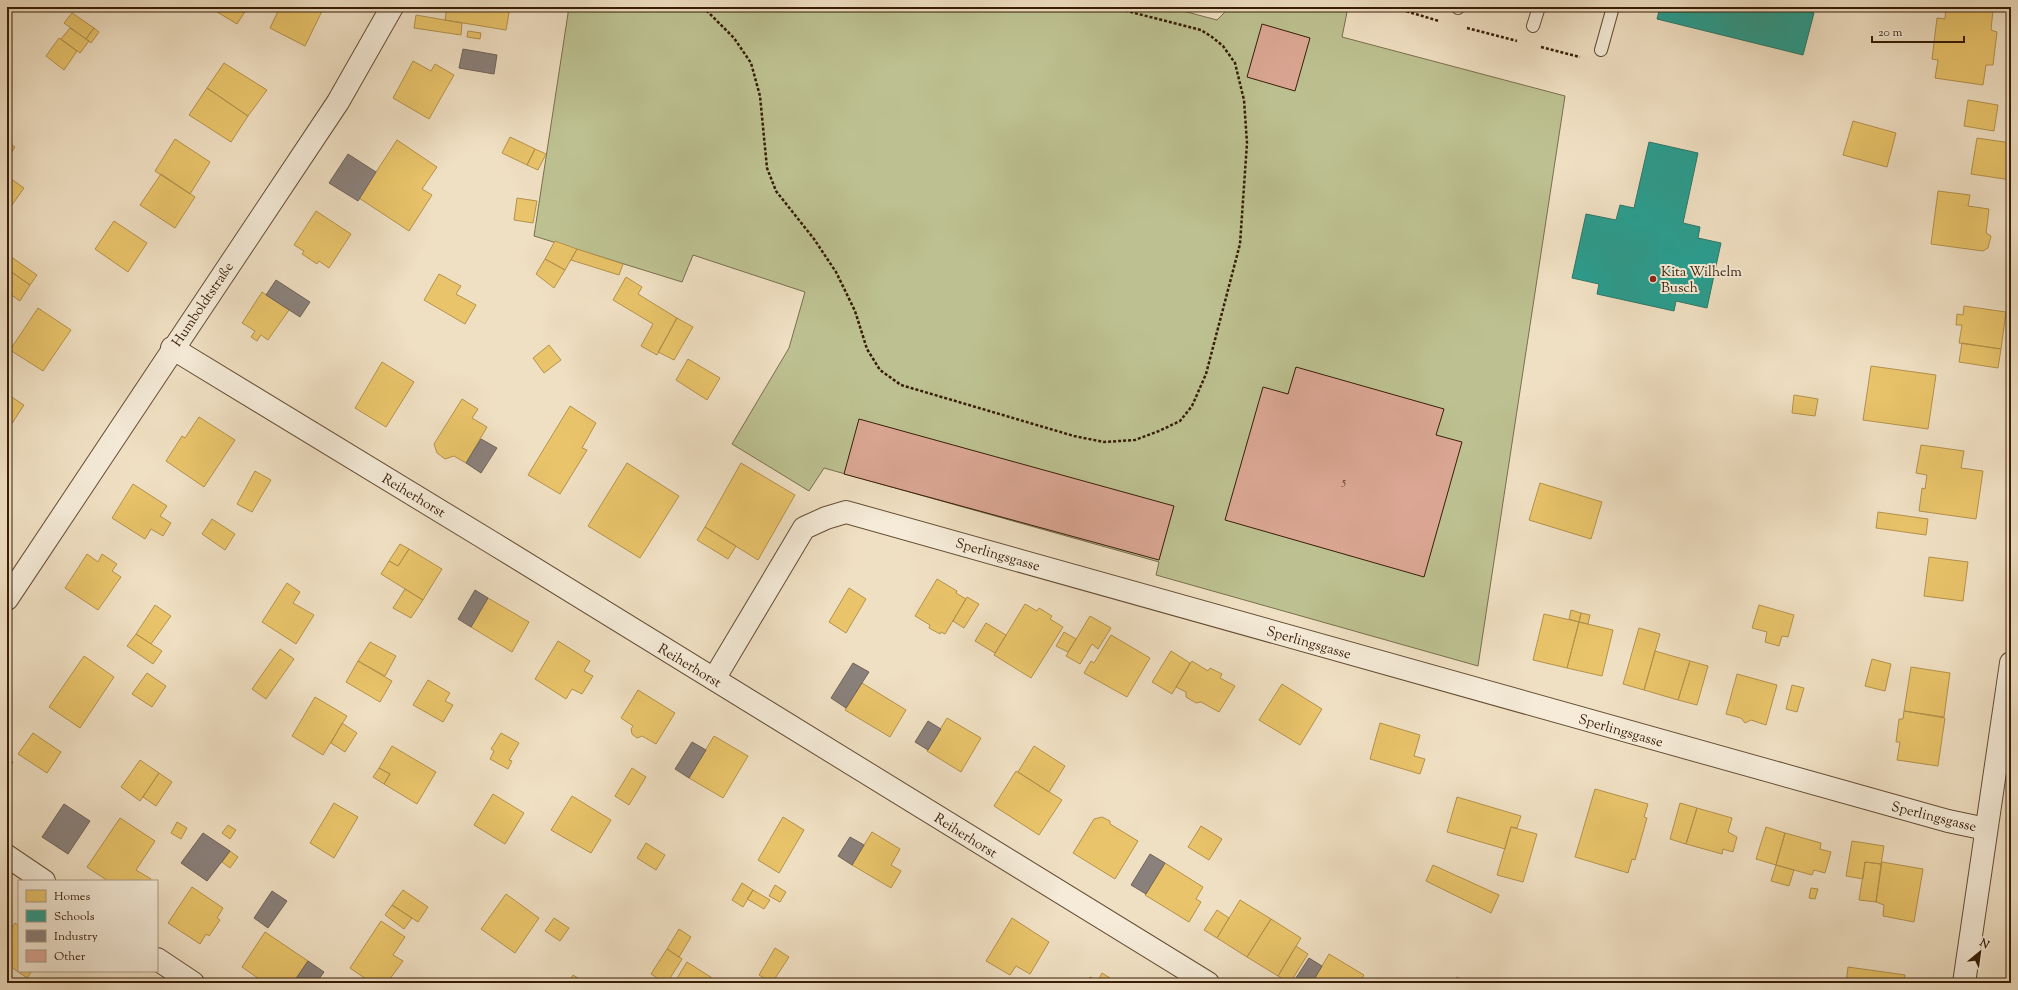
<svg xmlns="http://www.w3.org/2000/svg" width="2018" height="990" viewBox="0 0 2018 990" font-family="'Sorts Mill Goudy',serif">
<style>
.green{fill:#bdc191;stroke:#7a6f4c}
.homes{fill:#e9c46a;stroke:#b4924c}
.schools{fill:#2a9d8f;stroke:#2e7766}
.industry{fill:#8a817c;stroke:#716359}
.building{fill:#dba794;stroke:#371d06}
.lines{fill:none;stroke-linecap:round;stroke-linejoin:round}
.lane-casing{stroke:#654e35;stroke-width:14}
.street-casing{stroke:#654e35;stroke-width:24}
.path{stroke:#371d06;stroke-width:2.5;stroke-dasharray:3 2;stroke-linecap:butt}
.lane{stroke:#f5ebd8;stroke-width:12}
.street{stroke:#f5ebd8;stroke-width:22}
.poi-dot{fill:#8f2418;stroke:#f5ebd8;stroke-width:1.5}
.labels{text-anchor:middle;stroke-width:4;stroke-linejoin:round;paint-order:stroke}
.number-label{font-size:12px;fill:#60402a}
.poi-label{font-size:14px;fill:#371d06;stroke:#f5ebd8;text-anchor:start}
.street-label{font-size:14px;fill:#371d06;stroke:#f5ebd8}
</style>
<rect width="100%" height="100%" fill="#f0e0c3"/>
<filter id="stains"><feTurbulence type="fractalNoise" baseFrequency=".005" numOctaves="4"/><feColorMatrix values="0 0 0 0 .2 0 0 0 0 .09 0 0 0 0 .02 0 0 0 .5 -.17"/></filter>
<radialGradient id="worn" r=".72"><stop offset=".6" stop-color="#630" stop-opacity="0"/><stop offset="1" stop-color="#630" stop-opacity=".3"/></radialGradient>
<!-- green -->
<path class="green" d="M 569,7 L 1168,7 L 1217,20 L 1230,7 L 1348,7 L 1342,37 L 1565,96 L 1478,666 L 1156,575 L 1159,562 L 824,468 L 809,491 L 732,444 L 789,348 L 805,292 L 693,255 L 682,282 L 534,236 Z"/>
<!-- homes -->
<path class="homes" d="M 209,7 L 248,7 L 237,24 Z
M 280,7 L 324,7 L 305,46 L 270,28 Z
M 447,7 L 510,7 L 506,30 L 445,20 Z
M 1946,7 L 1976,7 L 1993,10 L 1991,30 L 1997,32 L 1993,65 L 1986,65 L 1983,85 L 1935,78 L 1938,60 L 1932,59 L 1937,18 L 1945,19 Z
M 72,13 L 94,28 L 86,39 L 64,23 Z
M 416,15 L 462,23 L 461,35 L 414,28 Z
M 70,28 L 89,41 L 80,53 L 61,39 Z
M 94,28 L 99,32 L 91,43 L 86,39 Z
M 468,31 L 481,33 L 480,39 L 467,37 Z
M 59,38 L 77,51 L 64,70 L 46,56 Z
M 413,61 L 431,71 L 435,64 L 454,75 L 429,119 L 393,98 Z
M 224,63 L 267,90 L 248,116 L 207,88 Z
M 207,88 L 248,116 L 231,142 L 189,115 Z
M 1968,100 L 1998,105 L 1994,131 L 1964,126 Z
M 1853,121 L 1896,133 L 1887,167 L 1843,155 Z
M 510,137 L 535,149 L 527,165 L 502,153 Z
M 1977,138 L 2011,143 L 2011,180 L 1971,174 Z
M 175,139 L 210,162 L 190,194 L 155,171 Z
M 397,140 L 437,167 L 422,189 L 432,195 L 409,231 L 359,198 Z
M 7,141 L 15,147 L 7,159 Z
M 535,149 L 546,154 L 538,170 L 527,165 Z
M 161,174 L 195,197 L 175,228 L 140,205 Z
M 7,176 L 24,188 L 7,212 Z
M 1938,191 L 1970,195 L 1968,206 L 1989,209 L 1986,233 L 1991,236 L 1988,248 L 1983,251 L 1931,244 Z
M 517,198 L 537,201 L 533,223 L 514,220 Z
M 316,211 L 351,234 L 329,268 L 319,261 L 317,264 L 302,254 L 304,251 L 294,245 Z
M 114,221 L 147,243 L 128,272 L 95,249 Z
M 555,241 L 577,249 L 565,270 L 545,259 Z
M 577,249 L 623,264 L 619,275 L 571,260 Z
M 7,254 L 37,275 L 30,285 L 7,269 Z
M 545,259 L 565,270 L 554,288 L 536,274 Z
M 7,269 L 30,285 L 20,301 L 7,292 Z
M 439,274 L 461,286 L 456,294 L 476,305 L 465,324 L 424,300 Z
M 626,277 L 642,287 L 638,294 L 677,318 L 657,355 L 641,346 L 653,324 L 613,300 Z
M 262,292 L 289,310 L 268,340 L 261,335 L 257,341 L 251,337 L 255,331 L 242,323 Z
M 1964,306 L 2006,312 L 2001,349 L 1959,343 L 1962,325 L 1956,325 L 1957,314 L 1963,315 Z
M 38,308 L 71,330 L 43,371 L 10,350 Z
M 677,318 L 693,327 L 674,360 L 658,352 Z
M 1962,343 L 2001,349 L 1998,368 L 1959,362 Z
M 549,345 L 561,360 L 544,373 L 533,358 Z
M 688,359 L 720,378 L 707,400 L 676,380 Z
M 382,362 L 414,382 L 386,427 L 355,408 Z
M 1871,366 L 1936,375 L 1928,429 L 1863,420 Z
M 7,394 L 24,405 L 7,431 Z
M 1794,395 L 1818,399 L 1815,416 L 1792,413 Z
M 462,399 L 478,409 L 472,418 L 487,427 L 466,463 L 454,456 L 445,459 L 437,453 L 434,444 Z
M 570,406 L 596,423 L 582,448 L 587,450 L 560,494 L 528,475 Z
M 199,417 L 235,440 L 204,487 L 166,461 L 182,436 L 185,438 Z
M 1921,445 L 1964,451 L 1961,468 L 1983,471 L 1976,519 L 1919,511 L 1922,488 L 1925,489 L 1927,475 L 1916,473 Z
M 627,463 L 679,496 L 640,558 L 588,526 Z
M 741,463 L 795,495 L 758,560 L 705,527 Z
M 255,471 L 271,480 L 252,512 L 237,504 Z
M 1540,483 L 1602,502 L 1591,539 L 1529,520 Z
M 133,484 L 167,506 L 160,516 L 171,523 L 163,536 L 151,529 L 145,539 L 112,518 Z
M 1878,512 L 1928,519 L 1926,535 L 1876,528 Z
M 212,519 L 235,534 L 225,550 L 202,534 Z
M 705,527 L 736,546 L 728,559 L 697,540 Z
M 400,544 L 409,549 L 398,566 L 389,561 Z
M 409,549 L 442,569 L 423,600 L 381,574 L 389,561 L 398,566 Z
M 87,554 L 98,562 L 102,554 L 117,564 L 112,571 L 121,577 L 98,610 L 65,588 Z
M 1929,557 L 1968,562 L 1963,601 L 1924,596 Z
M 937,579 L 957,591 L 956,593 L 966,599 L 945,634 L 941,632 L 940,634 L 929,628 L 930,625 L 915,616 Z
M 287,583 L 300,592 L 293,603 L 314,615 L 296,644 L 262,622 Z
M 849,588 L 866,599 L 846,633 L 829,622 Z
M 405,589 L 423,600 L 411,618 L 393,608 Z
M 967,597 L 979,604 L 964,628 L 953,621 Z
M 488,598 L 529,622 L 512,652 L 471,627 Z
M 1025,604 L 1037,611 L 1039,608 L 1052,616 L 1050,619 L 1063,627 L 1031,678 L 994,655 Z
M 155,605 L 171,616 L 151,644 L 136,634 Z
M 1759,605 L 1794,615 L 1788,637 L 1782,636 L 1779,646 L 1765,642 L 1767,632 L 1752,628 Z
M 1571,610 L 1581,613 L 1579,622 L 1569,619 Z
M 1581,613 L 1590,615 L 1588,624 L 1579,622 Z
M 1544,614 L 1579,622 L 1567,668 L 1533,660 Z
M 1090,616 L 1111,628 L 1098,649 L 1092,644 L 1080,664 L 1066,656 Z
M 1579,622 L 1613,630 L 1602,676 L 1567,668 Z
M 986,623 L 1006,635 L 995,653 L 975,641 Z
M 1639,628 L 1660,634 L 1644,690 L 1623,684 Z
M 1064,632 L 1076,639 L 1068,652 L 1056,646 Z
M 136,634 L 162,651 L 153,664 L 127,646 Z
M 1111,635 L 1150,658 L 1127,697 L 1084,673 L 1091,661 L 1094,663 Z
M 558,641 L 590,661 L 584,671 L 593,676 L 582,694 L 572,689 L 566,699 L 535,679 Z
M 370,642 L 396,656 L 385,676 L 358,661 Z
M 280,649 L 294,659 L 266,699 L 252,689 Z
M 1171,651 L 1190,663 L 1172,694 L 1152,682 Z
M 1655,651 L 1690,661 L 1678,700 L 1644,690 Z
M 84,656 L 114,677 L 80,728 L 49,707 Z
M 1872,659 L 1891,664 L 1885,691 L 1865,686 Z
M 358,661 L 392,681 L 380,702 L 346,682 Z
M 1192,661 L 1208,671 L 1210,668 L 1222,674 L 1220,678 L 1235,686 L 1219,712 L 1201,702 L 1196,703 L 1186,697 L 1186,692 L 1176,687 Z
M 1690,661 L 1708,666 L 1697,705 L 1678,700 Z
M 1911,667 L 1950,673 L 1944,717 L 1904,711 Z
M 147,673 L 166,686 L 152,707 L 132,694 Z
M 1737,674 L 1777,685 L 1766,725 L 1751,720 L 1745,723 L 1741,718 L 1726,714 Z
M 428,680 L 450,693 L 445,701 L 453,705 L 443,722 L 413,705 Z
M 862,683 L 906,710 L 890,737 L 845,710 Z
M 1282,684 L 1322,709 L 1300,745 L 1259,720 Z
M 1792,685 L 1804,688 L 1797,712 L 1786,709 Z
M 638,690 L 675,713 L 656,744 L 642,736 L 637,738 L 632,734 L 631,729 L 633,726 L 621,718 Z
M 315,697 L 347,716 L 323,755 L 292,736 Z
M 1904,711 L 1945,718 L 1938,766 L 1897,760 L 1900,742 L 1896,742 L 1899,719 L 1903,719 Z
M 947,718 L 981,738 L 961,772 L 927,751 Z
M 342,723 L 357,733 L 345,752 L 331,743 Z
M 1380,723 L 1420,735 L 1414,756 L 1425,759 L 1420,774 L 1370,759 Z
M 33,733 L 61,752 L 47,773 L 18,754 Z
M 501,733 L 519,743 L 509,760 L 512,761 L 508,769 L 490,759 L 494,751 L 491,749 Z
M 714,736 L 748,756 L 723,798 L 689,778 Z
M 392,746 L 436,772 L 417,804 L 384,784 L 390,774 L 379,768 Z
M 1034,746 L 1065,766 L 1049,792 L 1018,772 Z
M 7,758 L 13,762 L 7,771 Z
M 140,760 L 159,773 L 140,801 L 121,787 Z
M 379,768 L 390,774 L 384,784 L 373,777 Z
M 632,768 L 646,777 L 629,805 L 615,796 Z
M 1016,771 L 1062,800 L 1039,835 L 994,806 Z
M 159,773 L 172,782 L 156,806 L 143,797 Z
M 1595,789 L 1648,804 L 1644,817 L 1647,818 L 1635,860 L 1632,859 L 1628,873 L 1575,857 Z
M 493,794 L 524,813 L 505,844 L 474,825 Z
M 572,796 L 611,820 L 591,853 L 551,830 Z
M 1457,797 L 1521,816 L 1517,828 L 1511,827 L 1505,849 L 1447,832 Z
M 334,803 L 358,817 L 334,858 L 310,843 Z
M 1680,803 L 1697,808 L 1686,844 L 1670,839 Z
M 1697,808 L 1732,818 L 1728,832 L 1737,837 L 1733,852 L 1723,849 L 1722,854 L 1686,844 Z
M 783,817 L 804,830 L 779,873 L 758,860 Z
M 1102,817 L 1110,821 L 1110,824 L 1138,841 L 1115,879 L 1073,853 L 1094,819 Z
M 120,818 L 155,841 L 136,870 L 151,879 L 149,881 L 108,881 L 87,867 Z
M 177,822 L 187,828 L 181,839 L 171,833 Z
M 228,825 L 236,830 L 230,839 L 222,833 Z
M 1201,826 L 1222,839 L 1209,860 L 1188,847 Z
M 1511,827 L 1537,834 L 1523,882 L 1497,875 Z
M 1766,827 L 1785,833 L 1776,865 L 1756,859 Z
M 872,832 L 900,849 L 891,865 L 901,871 L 891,888 L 852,865 Z
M 1785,833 L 1821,843 L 1820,849 L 1831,852 L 1825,873 L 1814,870 L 1812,875 L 1776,865 Z
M 1852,841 L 1884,846 L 1881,864 L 1865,862 L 1863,879 L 1846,876 Z
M 646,843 L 665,855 L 656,870 L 637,858 Z
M 230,851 L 238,857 L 230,868 L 222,862 Z
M 1865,862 L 1881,864 L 1876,902 L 1859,900 Z
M 1882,862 L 1923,869 L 1914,922 L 1883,916 L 1884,905 L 1876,902 Z
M 1165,863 L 1203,887 L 1196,899 L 1201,902 L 1189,922 L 1145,895 Z
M 1433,865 L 1499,895 L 1491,913 L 1426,881 Z
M 1776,865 L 1794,870 L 1789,886 L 1771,881 Z
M 742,883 L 753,890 L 743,907 L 732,900 Z
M 775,885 L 786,892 L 780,902 L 769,896 Z
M 192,887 L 223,908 L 217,918 L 220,920 L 209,936 L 206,934 L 200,944 L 168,923 Z
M 1811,888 L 1818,889 L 1815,899 L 1809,898 Z
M 403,890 L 428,907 L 418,922 L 392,905 Z
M 753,890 L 770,900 L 764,909 L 747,899 Z
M 506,894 L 539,918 L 515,953 L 481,929 Z
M 1240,900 L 1271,919 L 1247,957 L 1217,938 Z
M 392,905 L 412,918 L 404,929 L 385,915 Z
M 1217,910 L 1229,918 L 1217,938 L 1204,930 Z
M 554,918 L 569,928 L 560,941 L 545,931 Z
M 1012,918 L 1049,942 L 1030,974 L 1016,966 L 1010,975 L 986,961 Z
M 1271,919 L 1301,938 L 1278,976 L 1247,957 Z
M 381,921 L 405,937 L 393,955 L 403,961 L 387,983 L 372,983 L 350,968 Z
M 15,923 L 19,926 L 19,971 L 32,971 L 27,978 L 7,964 L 7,934 Z
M 679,929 L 691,937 L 679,957 L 667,949 Z
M 265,932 L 308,961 L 293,983 L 265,983 L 242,967 Z
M 1296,946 L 1308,954 L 1290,983 L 1278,976 Z
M 775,948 L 789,957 L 772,983 L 759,975 Z
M 667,949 L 682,959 L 667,983 L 665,983 L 651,974 Z
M 1329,954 L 1364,975 L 1359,983 L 1312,983 Z
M 687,962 L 720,983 L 674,983 Z
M 1848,967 L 1905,975 L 1904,983 L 1846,983 Z
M 1102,973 L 1118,983 L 1087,983 L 1090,977 L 1098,981 Z
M 573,975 L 586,983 L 568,983 Z
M 1457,977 L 1468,983 L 1454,983 Z"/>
<!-- schools -->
<path class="schools" d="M 1660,7 L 1791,7 L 1814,13 L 1803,55 L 1657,19 Z
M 1649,142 L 1698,153 L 1683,223 L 1700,227 L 1698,238 L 1721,243 L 1707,308 L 1676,301 L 1674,311 L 1597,294 L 1599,284 L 1572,278 L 1586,214 L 1616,220 L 1620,205 L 1634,208 Z"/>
<!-- industry -->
<path class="industry" d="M 463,49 L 497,55 L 494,74 L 459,68 Z
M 348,154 L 376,172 L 358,201 L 329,183 Z
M 276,280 L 310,302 L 300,317 L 266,295 Z
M 481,439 L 497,448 L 481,473 L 466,463 Z
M 475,590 L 488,598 L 471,627 L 458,619 Z
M 853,663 L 869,672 L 846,708 L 831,698 Z
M 928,721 L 941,729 L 928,750 L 915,742 Z
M 692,742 L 706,750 L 689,778 L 675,769 Z
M 64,804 L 90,821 L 68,854 L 42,837 Z
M 203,833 L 230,851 L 207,881 L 181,863 Z
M 850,837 L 864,845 L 852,865 L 838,856 Z
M 1150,854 L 1165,863 L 1146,894 L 1131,885 Z
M 272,891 L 287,901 L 268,928 L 254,918 Z
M 1309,958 L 1322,966 L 1312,983 L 1298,983 L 1294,981 Z
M 308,961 L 324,972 L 316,983 L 293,983 Z"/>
<!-- building -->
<path class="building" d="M 1262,24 L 1310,38 L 1295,91 L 1247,77 Z
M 1296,367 L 1444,409 L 1436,435 L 1462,442 L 1424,577 L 1225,520 L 1263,387 L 1288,394 Z
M 859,419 L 1174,506 L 1159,560 L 844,474 Z"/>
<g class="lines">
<!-- lane casing -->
<g class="lane-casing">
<path id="lane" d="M 1458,8 L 1458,7
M 1533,26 L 1539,7
M 1601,50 L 1613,7"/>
</g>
<!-- street casing -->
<g class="street-casing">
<path id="street" d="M 172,348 L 491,542 L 1208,983
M 7,599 L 338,102 L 392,7
M 714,679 L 804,528 L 826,518 L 846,512 L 1948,821 L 1986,829
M 7,856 L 44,881
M 157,959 L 193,983
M 1964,983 L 2011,663"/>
</g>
<!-- path -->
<path class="path" d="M 703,7 L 734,38 L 751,63 L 760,96 L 767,168 L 776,191 L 814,239 L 836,272 L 855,311 L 867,349 L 880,370 L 901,385 L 1074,436 L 1104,442 L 1135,440 L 1159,431 L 1180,421 L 1192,406 L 1206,374 L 1240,244 L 1247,143 L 1244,100 L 1235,63 L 1223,46 L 1212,37 L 1201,30 L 1111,7
M 1392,7 L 1439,21
M 1467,28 L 1517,41
M 1541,47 L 1580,57"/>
<!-- lane -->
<use href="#lane" class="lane"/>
<!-- street -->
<use href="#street" class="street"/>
</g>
<!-- markers -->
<circle class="poi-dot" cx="1653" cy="279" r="4"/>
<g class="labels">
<!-- number labels -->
<g class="number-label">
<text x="1344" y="485">5</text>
</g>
<!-- poi labels -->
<g class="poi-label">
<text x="1661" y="276">Kita Wilhelm<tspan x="1661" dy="16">Busch</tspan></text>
</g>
<!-- street labels -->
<g class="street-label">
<text transform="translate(202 304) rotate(-56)" y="5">Humboldtstraße</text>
<text transform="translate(414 495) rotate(31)" y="5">Reiherhorst</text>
<text transform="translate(998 554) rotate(16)" y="5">Sperlingsgasse</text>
<text transform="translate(1309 642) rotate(16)" y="5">Sperlingsgasse</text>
<text transform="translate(690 665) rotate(31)" y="5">Reiherhorst</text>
<text transform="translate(1621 730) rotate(16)" y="5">Sperlingsgasse</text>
<text transform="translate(1934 816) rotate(14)" y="5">Sperlingsgasse</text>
<text transform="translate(966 835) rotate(32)" y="5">Reiherhorst</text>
</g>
</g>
<!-- margin -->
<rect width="2018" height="990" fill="none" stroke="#f0e0c3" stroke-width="24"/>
<rect x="8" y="8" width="2002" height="974" fill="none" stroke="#371d06" stroke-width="2"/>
<rect x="12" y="12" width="1994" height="966" fill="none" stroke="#371d06"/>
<!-- legend -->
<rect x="18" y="880" width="140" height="92" fill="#f5ebd8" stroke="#a99984"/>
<rect x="26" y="890" width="20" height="12" fill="#e9c46a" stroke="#a99984"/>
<text x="54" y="900" font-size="12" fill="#371d06">Homes</text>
<rect x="26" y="910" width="20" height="12" fill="#2a9d8f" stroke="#a99984"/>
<text x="54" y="920" font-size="12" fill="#371d06">Schools</text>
<rect x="26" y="930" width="20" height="12" fill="#8a817c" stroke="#a99984"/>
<text x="54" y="940" font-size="12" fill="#371d06">Industry</text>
<rect x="26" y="950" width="20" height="12" fill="#dba794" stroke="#a99984"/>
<text x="54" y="960" font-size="12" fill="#371d06">Other</text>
<!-- north arrow -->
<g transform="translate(1980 952) rotate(29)" stroke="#f5ebd8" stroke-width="3" paint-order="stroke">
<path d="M0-3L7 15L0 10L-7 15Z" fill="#371d06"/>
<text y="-6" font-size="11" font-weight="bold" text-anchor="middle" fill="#371d06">N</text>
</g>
<!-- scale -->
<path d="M1872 36v6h92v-6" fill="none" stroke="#371d06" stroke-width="2"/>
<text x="1878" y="36" font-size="12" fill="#371d06" stroke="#f5ebd8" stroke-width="3" paint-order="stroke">20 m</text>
<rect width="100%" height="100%" filter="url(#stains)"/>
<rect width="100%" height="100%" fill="url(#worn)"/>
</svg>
